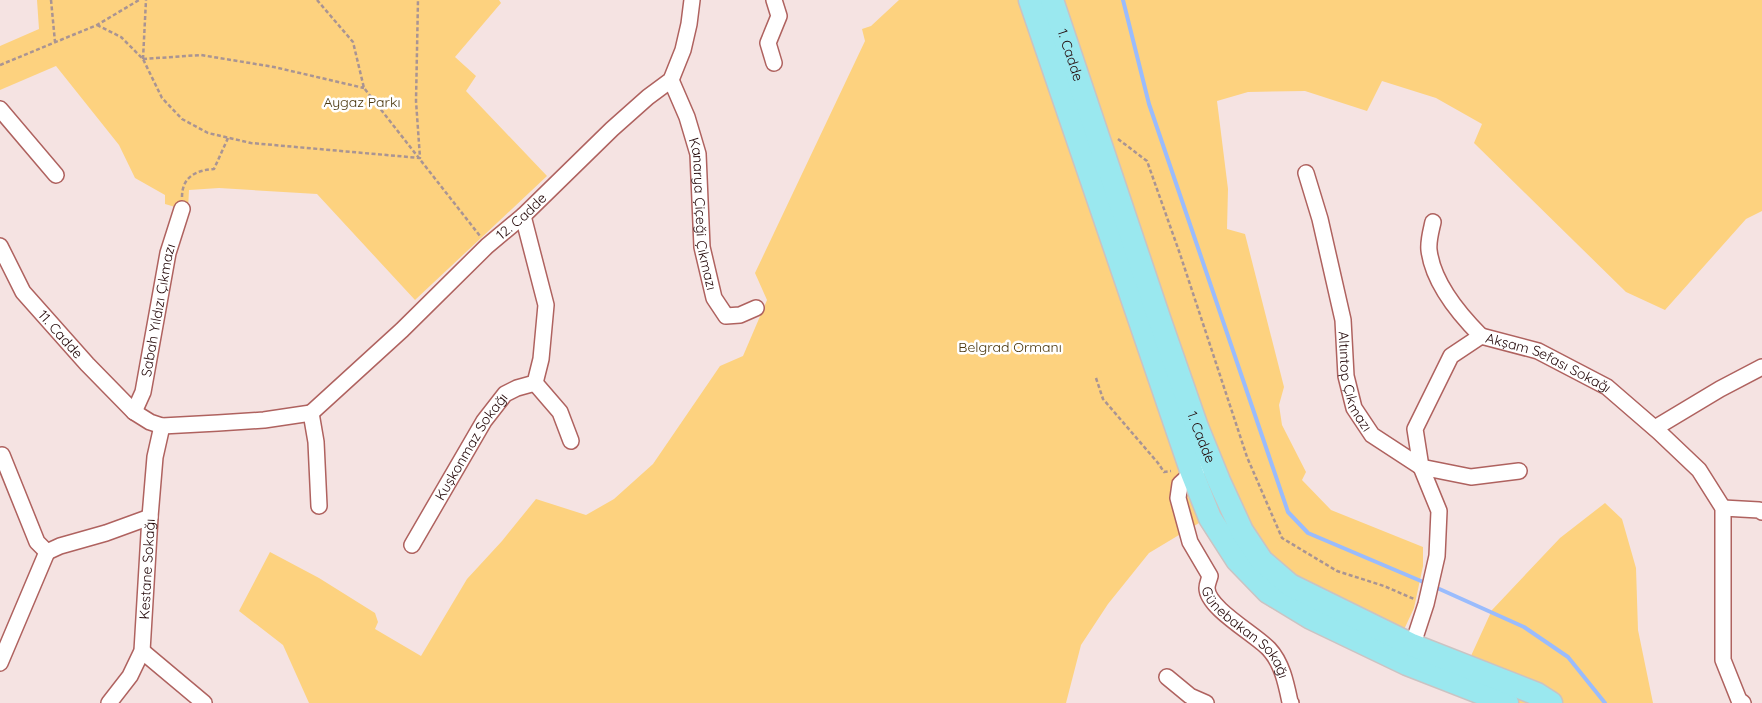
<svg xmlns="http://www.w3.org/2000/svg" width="1762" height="703" viewBox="0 0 1762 703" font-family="Quicksand,sans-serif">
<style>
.green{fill:#fdd27f}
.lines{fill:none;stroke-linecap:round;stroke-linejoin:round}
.stream{stroke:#9abcfd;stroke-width:4}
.street-casing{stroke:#af625f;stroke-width:18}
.primary-casing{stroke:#cac3c3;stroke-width:25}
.path{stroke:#a99493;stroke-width:2.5;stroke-dasharray:4 2.5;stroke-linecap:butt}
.street{stroke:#fff;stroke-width:15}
.primary{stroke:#9ae8ef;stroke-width:22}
.labels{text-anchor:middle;stroke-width:5;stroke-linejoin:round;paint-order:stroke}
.street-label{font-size:14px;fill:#210506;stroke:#fff}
.park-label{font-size:14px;fill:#49360c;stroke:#fff}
</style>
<rect width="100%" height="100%" fill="#f5e3e2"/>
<!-- green -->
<path class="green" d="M 37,0 L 499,0 L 501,3 L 455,57 L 476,76 L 466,91 L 547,176 L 415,300 L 317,194 L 219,188 L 189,190 L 188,209 L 182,209 L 165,204 L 165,195 L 135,178 L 119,145 L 56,66 L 0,90 L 0,46 L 39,29 Z
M 899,0 L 1762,0 L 1762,211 L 1746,219 L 1665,310 L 1626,292 L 1474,143 L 1482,124 L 1436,98 L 1382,81 L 1367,111 L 1305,91 L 1248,92 L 1217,101 L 1228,189 L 1227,229 L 1245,234 L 1284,387 L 1279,405 L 1282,425 L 1306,472 L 1302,480 L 1331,510 L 1423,547 L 1423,566 L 1414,608 L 1388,664 L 1340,645 L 1269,607 L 1250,590 L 1223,560 L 1199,523 L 1149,553 L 1108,604 L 1081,645 L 1066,703 L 309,703 L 283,645 L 239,611 L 270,552 L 319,578 L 375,613 L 378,622 L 375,629 L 421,656 L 467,579 L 502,541 L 536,499 L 586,515 L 614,499 L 653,464 L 720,366 L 743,356 L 767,300 L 755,273 L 865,41 L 862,29 L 871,26 Z
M 1605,503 L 1622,519 L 1636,568 L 1638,630 L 1653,703 L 1480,703 L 1454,693 L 1492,610 L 1560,538 Z"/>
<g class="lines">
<!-- stream -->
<path class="stream" d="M 1123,0 L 1149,104 L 1288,512 L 1308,533 L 1428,584
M 1435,587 L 1524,627 L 1568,657 L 1605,703"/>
<!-- street casing -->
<g class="street-casing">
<g id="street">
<path d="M 774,63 L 768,43 L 779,16 L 774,0"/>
<path id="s1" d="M 671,80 L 687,117 L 698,154 L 702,247 L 714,298 L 726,316 L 740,315 L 756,308"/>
<path d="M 0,109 L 56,175"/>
<path id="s2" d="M 1306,173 L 1320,219 L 1343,320 L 1346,376 L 1354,408 L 1372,435 L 1421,467 L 1471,477 L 1519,471"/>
<path d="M 1433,222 C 1431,231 1428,241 1429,250 C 1433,283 1458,313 1481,336"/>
<path id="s3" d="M 0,246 L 23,292 L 87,364 L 134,412 L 150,422 L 162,426 L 218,423 L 264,420 L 311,413"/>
<path d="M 535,383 L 560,412 L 571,441"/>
<path id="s4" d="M 134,412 L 143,392 L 168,253 L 182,209"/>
<path id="s5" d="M 311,413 L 402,330 L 487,246 L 523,216 L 612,129 L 648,97 L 671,80 L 683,50 L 689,24 L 692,0"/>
<path d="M 311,413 L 316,442 L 319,506"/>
<path d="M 1655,428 L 1720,389 L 1762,367"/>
<path d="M 2,455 L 37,542 L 47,552 L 60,546 L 106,533 L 150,517"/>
<path id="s6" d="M 1198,469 L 1192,473 L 1180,484 L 1178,498 L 1190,542 L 1210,576 C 1209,580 1207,584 1207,588 C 1207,608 1255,634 1269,649 C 1282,663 1286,683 1290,702 L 1291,703"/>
<path d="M 1723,508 L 1759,510 L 1762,512"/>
<path id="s7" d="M 412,545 L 484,421 L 505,394 L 517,388 L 535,383 L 541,359 L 546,305 L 523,216"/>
<path d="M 142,651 L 204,703"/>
<path id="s8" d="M 1410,653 L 1426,604 L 1437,556 L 1439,511 L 1421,467 L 1415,429 L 1451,356 L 1481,336 L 1538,351 L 1607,387 L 1659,432 L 1699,470 L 1723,508 L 1723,660 L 1739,700 L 1743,703"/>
<path d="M 0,663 L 47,552"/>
<path d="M 1167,677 L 1190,696 L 1206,703"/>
<path id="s9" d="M 109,703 L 130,676 L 142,651 L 150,517 L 155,457 L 162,426"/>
</g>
</g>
<!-- primary casing -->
<g class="primary-casing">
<g id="primary">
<path d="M 1030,0 L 1192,473 L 1210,518 L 1237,560 L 1268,592 L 1311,618 L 1407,664 L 1507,703"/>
<path id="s10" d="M 1052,0 L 1159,318 L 1197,427 L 1219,481 L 1242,531 L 1262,561 L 1290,585 L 1412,645 L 1537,694 L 1551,703"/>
</g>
</g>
<!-- path -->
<path class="path" d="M 51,0 L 55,42
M 317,0 L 353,42 L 364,88 L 480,236
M 97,25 L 121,37 L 143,59 L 162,98 L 182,119 L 208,133 L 251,143 L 420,158 L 416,101 L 418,0
M 143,59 L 201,55 L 274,67 L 364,88
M 143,59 L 146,0
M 0,65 L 97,25 L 139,0
M 1118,139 L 1147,161 L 1180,254 L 1247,457 L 1282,538 L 1337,571 L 1384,586 L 1414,599
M 182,197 C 182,177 196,170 214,169 L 228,138
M 1096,378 L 1103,399 L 1158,463 L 1164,472 L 1171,471"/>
<!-- street -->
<use href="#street" class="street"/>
<!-- primary -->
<use href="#primary" class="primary"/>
</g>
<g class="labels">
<!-- street labels -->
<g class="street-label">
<text dy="5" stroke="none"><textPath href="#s10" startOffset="58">1. Cadde</textPath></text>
<text dy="5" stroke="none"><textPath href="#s1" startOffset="139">Kanarya Çiçeği Çıkmazı</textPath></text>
<text dy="5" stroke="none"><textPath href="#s5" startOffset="288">12. Cadde</textPath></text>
<text dy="5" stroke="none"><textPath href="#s4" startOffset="105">Sabah Yıldızı Çıkmazı</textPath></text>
<text dy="5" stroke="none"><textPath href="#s3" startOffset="108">11. Cadde</textPath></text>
<text dy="5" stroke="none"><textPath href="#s8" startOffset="422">Akşam Sefası Sokağı</textPath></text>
<text dy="5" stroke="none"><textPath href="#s2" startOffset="215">Altıntop Çıkmazı</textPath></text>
<text dy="5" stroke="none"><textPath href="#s10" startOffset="462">1. Cadde</textPath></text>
<text dy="5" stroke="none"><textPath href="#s7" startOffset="115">Kuşkonmaz Sokağı</textPath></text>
<text dy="5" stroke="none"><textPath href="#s9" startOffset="144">Kestane Sokağı</textPath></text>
<text dy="5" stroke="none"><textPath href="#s6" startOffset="195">Günebakan Sokağı</textPath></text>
</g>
<!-- park labels -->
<g class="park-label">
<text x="362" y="107">Aygaz Parkı</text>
<text x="1010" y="352">Belgrad Ormanı</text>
</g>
</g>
</svg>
